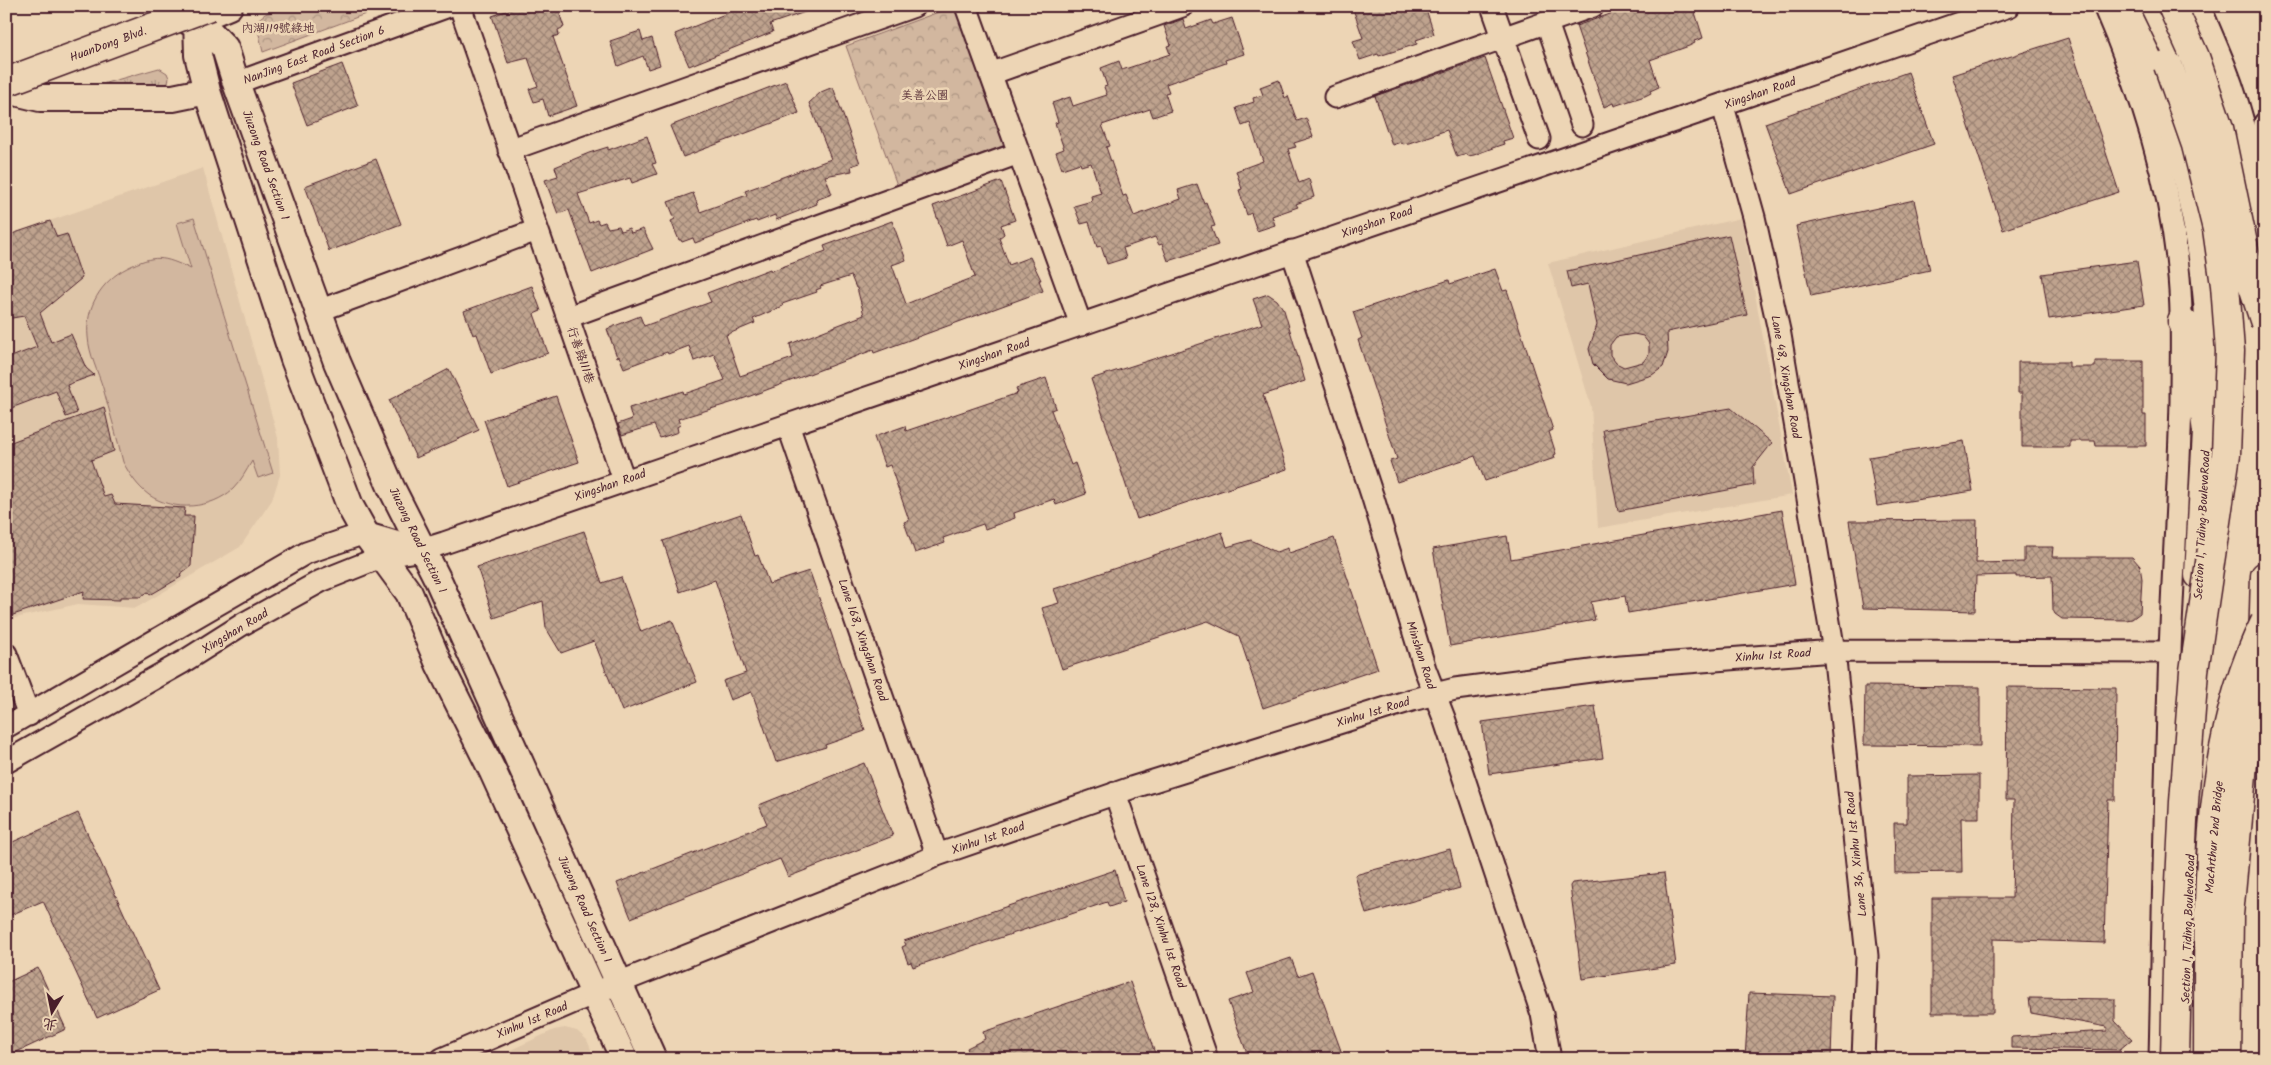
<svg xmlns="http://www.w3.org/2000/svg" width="2271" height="1065" viewBox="0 0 2271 1065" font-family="Kalam,'LXGW WenKai TC',sans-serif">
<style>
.built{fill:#dfc6a9}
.grass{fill:url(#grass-tufts);stroke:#8e6b65}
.park{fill:url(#park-crowns);stroke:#8e6b65}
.pitch{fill:#d2b79f;stroke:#8e6b65}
.building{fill:url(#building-cross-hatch);stroke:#4a1f2b;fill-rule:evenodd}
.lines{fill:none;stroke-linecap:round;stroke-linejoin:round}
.minor-casing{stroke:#4a1f2b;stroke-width:25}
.major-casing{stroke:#4a1f2b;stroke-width:30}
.highway-casing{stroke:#4a1f2b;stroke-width:31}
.minor{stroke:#edd5b5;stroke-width:21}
.major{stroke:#edd5b5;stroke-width:26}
.highway{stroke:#edd5b5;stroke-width:28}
.highway-bridge-casing{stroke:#4a1f2b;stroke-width:31;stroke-linecap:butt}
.highway-bridge{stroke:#edd5b5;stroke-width:28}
.labels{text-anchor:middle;stroke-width:5;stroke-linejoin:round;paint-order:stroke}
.park-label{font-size:12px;fill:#5e363c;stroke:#edd5b5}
.street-label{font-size:12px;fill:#4a1f2b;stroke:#edd5b5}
</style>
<defs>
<pattern id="grass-tufts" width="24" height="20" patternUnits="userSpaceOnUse" patternTransform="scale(1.25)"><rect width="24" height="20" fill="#d2b79f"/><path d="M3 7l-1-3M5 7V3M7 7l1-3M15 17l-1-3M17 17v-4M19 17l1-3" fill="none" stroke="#ac9482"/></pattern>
<pattern id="park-crowns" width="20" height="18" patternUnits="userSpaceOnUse" patternTransform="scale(1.25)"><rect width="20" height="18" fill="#d2b79f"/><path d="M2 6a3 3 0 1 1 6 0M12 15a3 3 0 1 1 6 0" fill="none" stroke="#ac9482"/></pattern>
<pattern id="building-cross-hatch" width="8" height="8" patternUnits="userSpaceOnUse" patternTransform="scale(1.25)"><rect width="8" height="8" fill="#bfa38e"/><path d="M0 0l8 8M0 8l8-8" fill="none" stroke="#9d8474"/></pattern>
</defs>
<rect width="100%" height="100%" fill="#edd5b5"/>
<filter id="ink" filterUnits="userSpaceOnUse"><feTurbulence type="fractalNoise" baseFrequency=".02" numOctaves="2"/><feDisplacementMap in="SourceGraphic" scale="10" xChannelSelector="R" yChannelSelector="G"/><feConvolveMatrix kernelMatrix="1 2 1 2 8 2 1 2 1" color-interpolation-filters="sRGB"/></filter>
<g filter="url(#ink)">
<!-- built -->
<path class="built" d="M 203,168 L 278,438 L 280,475 L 272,500 L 240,547 L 136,608 L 78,604 L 6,620 L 6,236 Z
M 1741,218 L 1792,495 L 1598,528 L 1591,406 L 1548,263 Z
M 565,1028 L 577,1031 L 587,1040 L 595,1059 L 491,1059 L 554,1030 Z"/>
<!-- grass -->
<path class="grass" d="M 159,68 L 167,73 L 169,78 L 168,83 L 163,86 L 95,86 Z"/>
<!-- park -->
<path class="park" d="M 290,6 L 387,6 L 263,52 L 256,21 L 265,14 Z
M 955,6 L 1005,145 L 897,185 L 846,46 Z"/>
<!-- pitch -->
<path class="pitch" d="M 194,218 L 273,473 L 258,478 L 252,461 C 246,471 241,481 233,489 C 211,509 174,512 149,495 C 137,486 130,475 123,462 C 117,437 110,413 103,388 C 98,372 89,354 88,337 C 85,308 101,281 127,268 C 155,254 163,256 191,269 L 177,223 Z"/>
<!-- building -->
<path class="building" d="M 520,6 L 557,6 L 564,27 L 558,30 L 559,35 L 553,37 L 577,106 L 548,116 L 543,99 L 534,102 L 529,89 L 538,86 L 528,58 L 508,63 L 492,16 Z
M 745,6 L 814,6 L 814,9 L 770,24 L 773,32 L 689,66 L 675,34 Z
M 1352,6 L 1425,6 L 1434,34 L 1416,40 L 1417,44 L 1379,56 L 1378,54 L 1360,60 L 1353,41 L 1363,38 Z
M 1633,6 L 1693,6 L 1703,38 L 1694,41 L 1695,43 L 1689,46 L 1650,60 L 1659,87 L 1650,91 L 1651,93 L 1645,96 L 1620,104 L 1614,106 L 1613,103 L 1604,107 L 1576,26 Z
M 1232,18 L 1244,54 L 1225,60 L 1226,63 L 1166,84 L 1169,92 L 1165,93 L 1171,111 L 1153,117 L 1150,109 L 1102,125 L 1110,146 L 1106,147 L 1123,196 L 1126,195 L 1134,216 L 1181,199 L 1178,190 L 1197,184 L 1204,203 L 1206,202 L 1215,226 L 1211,227 L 1218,245 L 1168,261 L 1162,244 L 1159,245 L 1155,237 L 1123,248 L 1126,258 L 1107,264 L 1101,246 L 1097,247 L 1089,222 L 1081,224 L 1074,206 L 1092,201 L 1091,196 L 1101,193 L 1091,163 L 1081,166 L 1080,163 L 1062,169 L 1056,152 L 1064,149 L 1055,123 L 1058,122 L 1052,103 L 1070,97 L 1073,106 L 1107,95 L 1104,87 L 1107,86 L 1101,68 L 1119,61 L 1122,70 L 1170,54 L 1167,46 L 1171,45 L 1164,26 L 1183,19 L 1186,29 L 1211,20 L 1213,24 Z
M 640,31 L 643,41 L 652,38 L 660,65 L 648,69 L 643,56 L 618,66 L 610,41 Z
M 2068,38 L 2119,192 L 2003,230 L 1952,75 Z
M 1485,58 L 1513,138 L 1503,141 L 1504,144 L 1498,146 L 1474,155 L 1468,156 L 1467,154 L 1457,157 L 1447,130 L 1409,143 L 1402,144 L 1401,142 L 1392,145 L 1375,96 Z
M 342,64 L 358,106 L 307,125 L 291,83 Z
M 1908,72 L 1934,144 L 1791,194 L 1765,123 Z
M 1279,80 L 1285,98 L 1288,96 L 1297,121 L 1306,118 L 1313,137 L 1294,143 L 1296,147 L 1288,149 L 1299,183 L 1309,179 L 1314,197 L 1296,204 L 1298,207 L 1272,216 L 1275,225 L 1257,231 L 1251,213 L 1247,215 L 1239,190 L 1242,189 L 1236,171 L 1263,161 L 1250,123 L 1242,126 L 1236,108 L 1254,102 L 1253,98 L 1263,95 L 1260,87 Z
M 786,81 L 799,113 L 683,157 L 670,126 Z
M 833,87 L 860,163 L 851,166 L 852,171 L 825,176 L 832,194 L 816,200 L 817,204 L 776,220 L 775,215 L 757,222 L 756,220 L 695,243 L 693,238 L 682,242 L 681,240 L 679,240 L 671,221 L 675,219 L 668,202 L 693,193 L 700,212 L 747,195 L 745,191 L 831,159 L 809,103 L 821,92 Z
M 647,136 L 656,163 L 652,164 L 657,174 L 632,183 L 630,178 L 578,194 L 589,223 L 597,220 L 599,224 L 605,222 L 608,228 L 619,226 L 621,231 L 629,228 L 631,233 L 643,229 L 653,249 L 592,273 L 569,210 L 558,214 L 545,180 L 558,176 L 555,167 L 589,153 L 608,147 L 608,150 Z
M 376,159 L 401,224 L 329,251 L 305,186 Z
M 1001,181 L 1015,220 L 1001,225 L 1004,234 L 999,238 L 1009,265 L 1030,257 L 1041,280 L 1039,280 L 1043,291 L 874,353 L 873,350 L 737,401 L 678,419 L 680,425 L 677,427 L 678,432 L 660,438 L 654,425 L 622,435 L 618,424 L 632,419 L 629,408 L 683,391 L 684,394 L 725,380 L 714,354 L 694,361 L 689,346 L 668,354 L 667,352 L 624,368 L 619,356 L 617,357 L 607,329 L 640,316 L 644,326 L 711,302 L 707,293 L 770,269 L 771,271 L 826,251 L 824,246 L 892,221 L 906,260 L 892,265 L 906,304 L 933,293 L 975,277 L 962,240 L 947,246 L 933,206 ZM 851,276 L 856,288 L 857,288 L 864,315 L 790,344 L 793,358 L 740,376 L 726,335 L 755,323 L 753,319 L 783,306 L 782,304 L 817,292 L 816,290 L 821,288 L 820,286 Z
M 1914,200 L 1930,270 L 1811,296 L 1796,226 Z
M 50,221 L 57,237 L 67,234 L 82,278 L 40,313 L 51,342 L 71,334 L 86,368 L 94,375 L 67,385 L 77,413 L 66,417 L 56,391 L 6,410 L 6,359 L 37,347 L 24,316 L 6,319 L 6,236 Z
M 1729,235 L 1747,315 L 1667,332 L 1668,352 L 1663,367 L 1652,375 L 1626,383 L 1608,379 L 1593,364 L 1589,349 L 1597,325 L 1588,284 L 1571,288 L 1567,271 ZM 1634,334 L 1643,336 L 1649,344 L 1649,354 L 1643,362 L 1624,367 L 1616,363 L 1610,355 L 1610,345 L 1616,337 Z
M 2137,261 L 2144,305 L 2049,319 L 2042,274 Z
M 1495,269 L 1503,291 L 1507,290 L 1553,430 L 1549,432 L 1556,454 L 1554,455 L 1555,458 L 1485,481 L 1475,456 L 1397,482 L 1390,461 L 1397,459 L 1358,340 L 1362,338 L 1353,312 L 1449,280 L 1450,284 Z
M 532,286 L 541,311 L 534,314 L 548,353 L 491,374 L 477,334 L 473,335 L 464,311 Z
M 1268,294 L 1277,300 L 1284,310 L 1305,381 L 1263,395 L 1287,469 L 1137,519 L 1091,379 L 1262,324 L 1253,299 Z
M 2095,361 L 2143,361 L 2143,415 L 2146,415 L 2146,446 L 2096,446 L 2095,441 L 2070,441 L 2070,447 L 2022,447 L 2022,393 L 2018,393 L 2018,362 L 2069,362 L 2069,367 L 2095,367 Z
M 449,369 L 479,430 L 416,458 L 389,400 Z
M 1046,378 L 1056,408 L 1051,410 L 1071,465 L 1075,463 L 1086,494 L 1056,505 L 1054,499 L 1014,513 L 1015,518 L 985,529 L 983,524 L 943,538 L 945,543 L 915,553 L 904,522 L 909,520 L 890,465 L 885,467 L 874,437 L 905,426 L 906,431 L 1018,393 L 1016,388 Z
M 556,396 L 579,462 L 507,486 L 484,420 Z
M 104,407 L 114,451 L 91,460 L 104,497 L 111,495 L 115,504 L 185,508 L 184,516 L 194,516 L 191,566 L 180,574 L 181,577 L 150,595 L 148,592 L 140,597 L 120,597 L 120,600 L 83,599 L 84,591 L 10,616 L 6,606 L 6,444 Z
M 1731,408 L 1772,443 L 1753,467 L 1754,485 L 1618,511 L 1603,430 Z
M 1964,441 L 1973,491 L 1877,506 L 1869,457 Z
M 1782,510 L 1795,584 L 1628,613 L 1625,596 L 1591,602 L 1595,620 L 1450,646 L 1433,549 L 1507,536 L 1511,559 Z
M 741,514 L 755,556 L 758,555 L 769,584 L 809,571 L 811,575 L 865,731 L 825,745 L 826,747 L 776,762 L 752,692 L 730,700 L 723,681 L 746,673 L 715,580 L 680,592 L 663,541 Z
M 1977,520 L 1976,563 L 2024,562 L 2024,547 L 2053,547 L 2052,557 L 2132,557 L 2140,566 L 2142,579 L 2140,613 L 2132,619 L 2126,620 L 2062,619 L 2055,614 L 2053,610 L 2052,576 L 2016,577 L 2016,575 L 1976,576 L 1975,611 L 1863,608 L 1849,521 Z
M 584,531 L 602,583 L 621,577 L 641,632 L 672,620 L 697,682 L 622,711 L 594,641 L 561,653 L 546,628 L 543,601 L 494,618 L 477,567 Z
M 1222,532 L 1227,547 L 1251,540 L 1276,552 L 1288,548 L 1289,553 L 1334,538 L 1378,669 L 1263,708 L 1239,636 L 1208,621 L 1062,669 L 1042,608 L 1059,603 L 1054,589 Z
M 1865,686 L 1980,687 L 1980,746 L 1864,745 Z
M 2007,687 L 2116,688 L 2115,800 L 2108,800 L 2104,943 L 1993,939 L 1993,1013 L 1932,1013 L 1932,898 L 2012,898 L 2014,800 L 2006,800 Z
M 1595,706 L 1603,758 L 1489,774 L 1482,722 Z
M 864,763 L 893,836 L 788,877 L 780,859 L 631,918 L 617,883 L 767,824 L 759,805 Z
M 1979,775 L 1979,818 L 1961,818 L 1962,872 L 1895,873 L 1894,823 L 1907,823 L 1907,776 Z
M 78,813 L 159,990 L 97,1018 L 43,901 L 6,917 L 6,845 Z
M 1450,849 L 1460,888 L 1366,914 L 1355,875 Z
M 1115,870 L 1124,902 L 1109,907 L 1107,902 L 913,967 L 911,962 L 908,963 L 902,947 L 906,945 L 904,941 Z
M 1664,873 L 1676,965 L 1582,979 L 1570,886 L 1572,883 Z
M 1291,958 L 1298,976 L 1312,971 L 1344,1059 L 1249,1059 L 1228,1001 L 1254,992 L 1247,973 Z
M 38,968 L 66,1029 L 6,1057 L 6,983 Z
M 1130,982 L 1157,1059 L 971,1059 L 967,1048 L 985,1039 L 983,1032 Z
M 1749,993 L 1833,996 L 1831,1059 L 1745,1059 Z
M 2029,998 L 2115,999 L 2115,1021 L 2132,1039 L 2119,1050 L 2011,1048 L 2011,1037 L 2107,1031 L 2107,1027 L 2031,1013 Z"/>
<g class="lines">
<!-- minor casing -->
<g class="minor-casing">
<path id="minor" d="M 460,6 L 624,480
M 966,6 L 1081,325
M 1492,6 L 1539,139
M 2104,6 C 2140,89 2169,177 2178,267 C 2183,312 2181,356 2181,401 C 2179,485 2173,568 2170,652 C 2165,788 2163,923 2160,1059
M 1547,23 L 1582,125
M 990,74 L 1182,6
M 236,83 L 449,6
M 1335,97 L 1593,6
M 1723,106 L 1754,217 L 1780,335 L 1834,651 L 1867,956 L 1863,1059
M 509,150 L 914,6
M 2260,180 L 2265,123
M 1292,251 L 1373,498 L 1425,669 L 1444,718 L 1542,1014 L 1550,1059
M 318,311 L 537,230
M 568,317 L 1019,153
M 788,425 L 937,855
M 6,654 L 29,715
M 6,727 L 306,553 L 365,533 L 416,548
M 6,762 L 183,662 L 243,624 L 321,581 L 381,557 L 422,550 L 444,543 L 2009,6
M 1115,793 L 1207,1059
M 442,1059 L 618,983 L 918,864 L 937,855 L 1131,788 L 1412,700 L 1455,689 L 1621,667 L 1834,651 L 2170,652"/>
</g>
<!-- major casing -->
<g class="major-casing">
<path id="major" d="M 192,6 L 197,19 L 225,48 L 236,83 L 337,362 L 391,487 L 439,582 L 653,1059
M 2197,6 C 2205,26 2214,46 2222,66 C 2246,127 2258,192 2265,257
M 6,19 L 41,6
M 197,19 L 198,55 L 207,91 L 294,359 L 350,506 L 365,533 L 409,593 L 439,664 L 493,772 L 624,1059
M 190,22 L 229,6
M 2143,58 C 2191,160 2213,275 2209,387
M 11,91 L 40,98 L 173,98 L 207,91"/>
</g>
<!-- highway casing -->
<g class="highway-casing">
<path id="highway" d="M 2122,6 L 2157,78
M 6,39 L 93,6
M 6,60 L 147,6
M 2182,321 L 2194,333 L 2207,432 L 2199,575
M 2263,645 L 2265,576
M 2249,1059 L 2251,928 L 2260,718"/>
</g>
<!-- minor -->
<use href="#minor" class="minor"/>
<!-- major -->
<use href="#major" class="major"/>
<!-- highway -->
<use href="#highway" class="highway"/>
<!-- highway-bridge casing -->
<g class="highway-bridge-casing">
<path id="highway-bridge" d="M 2172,6 L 2195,57 L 2219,128 L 2250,277 L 2265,323
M 2168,65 L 2196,145 L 2217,229 L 2225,285 L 2230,351 L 2226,454 L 2194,671 L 2184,802 L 2178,922 L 2175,1059
M 6,82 L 210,6
M 2208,1059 C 2209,918 2200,750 2265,622
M 2227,1059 L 2229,915 L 2243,764 L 2258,696 L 2265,676"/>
</g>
<!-- highway-bridge -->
<use href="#highway-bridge" class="highway-bridge"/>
</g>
</g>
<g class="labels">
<!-- park labels -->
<g class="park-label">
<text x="278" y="32">內湖119號綠地</text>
<text x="925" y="99">美善公園</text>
</g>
<!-- street labels -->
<g class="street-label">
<text transform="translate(108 44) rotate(-20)" y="4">HuanDong Blvd.</text>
<text transform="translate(314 55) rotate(-20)" y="4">NanJing East Road Section 6</text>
<text transform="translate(1760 93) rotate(-19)" y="4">Xingshan Road</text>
<text transform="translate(266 165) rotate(70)" y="4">Jiuzong Road Section 1</text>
<text transform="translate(1377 222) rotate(-19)" y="4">Xingshan Road</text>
<text transform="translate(994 354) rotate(-19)" y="4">Xingshan Road</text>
<text transform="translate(581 355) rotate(71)" y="4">行善路111巷</text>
<text transform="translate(1786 377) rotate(80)" y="4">Lane 48, Xingshan Road</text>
<text transform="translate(610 485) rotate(-19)" y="4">Xingshan Road</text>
<text transform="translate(2202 525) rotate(-87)" y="4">Section 1, Tiding BoulevaRoad</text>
<text transform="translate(418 540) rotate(64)" y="4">Jiuzong Road Section 1</text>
<text transform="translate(235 631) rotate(-31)" y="4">Xingshan Road</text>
<text transform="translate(863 640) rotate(71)" y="4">Lane 168, Xingshan Road</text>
<text transform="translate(1421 655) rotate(72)" y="4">Minshan Road</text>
<text transform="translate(1773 655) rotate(-4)" y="4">Xinhu 1st Road</text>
<text transform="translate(1373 712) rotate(-17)" y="4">Xinhu 1st Road</text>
<text transform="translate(2214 837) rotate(-85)" y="4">MacArthur 2nd Bridge</text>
<text transform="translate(988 838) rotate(-19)" y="4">Xinhu 1st Road</text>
<text transform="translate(1856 854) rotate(-96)" y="4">Lane 36, Xinhu 1st Road</text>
<text transform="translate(585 909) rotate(66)" y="4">Jiuzong Road Section 1</text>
<text transform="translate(1161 926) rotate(71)" y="4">Lane 128, Xinhu 1st Road</text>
<text transform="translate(2188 929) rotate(-88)" y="4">Section 1, Tiding BoulevaRoad</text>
<text transform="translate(532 1020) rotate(-23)" y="4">Xinhu 1st Road</text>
</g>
</g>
<!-- margin -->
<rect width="2271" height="1065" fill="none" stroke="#edd5b5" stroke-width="25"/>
<rect x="12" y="12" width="2246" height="1040" fill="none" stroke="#4a1f2b" stroke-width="2" filter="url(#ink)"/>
<!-- north arrow -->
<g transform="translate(52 1012) rotate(190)" stroke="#edd5b5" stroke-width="4" paint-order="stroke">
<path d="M0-4L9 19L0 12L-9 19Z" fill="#4a1f2b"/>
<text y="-8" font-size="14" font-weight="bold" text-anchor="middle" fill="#4a1f2b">北</text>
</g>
</svg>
